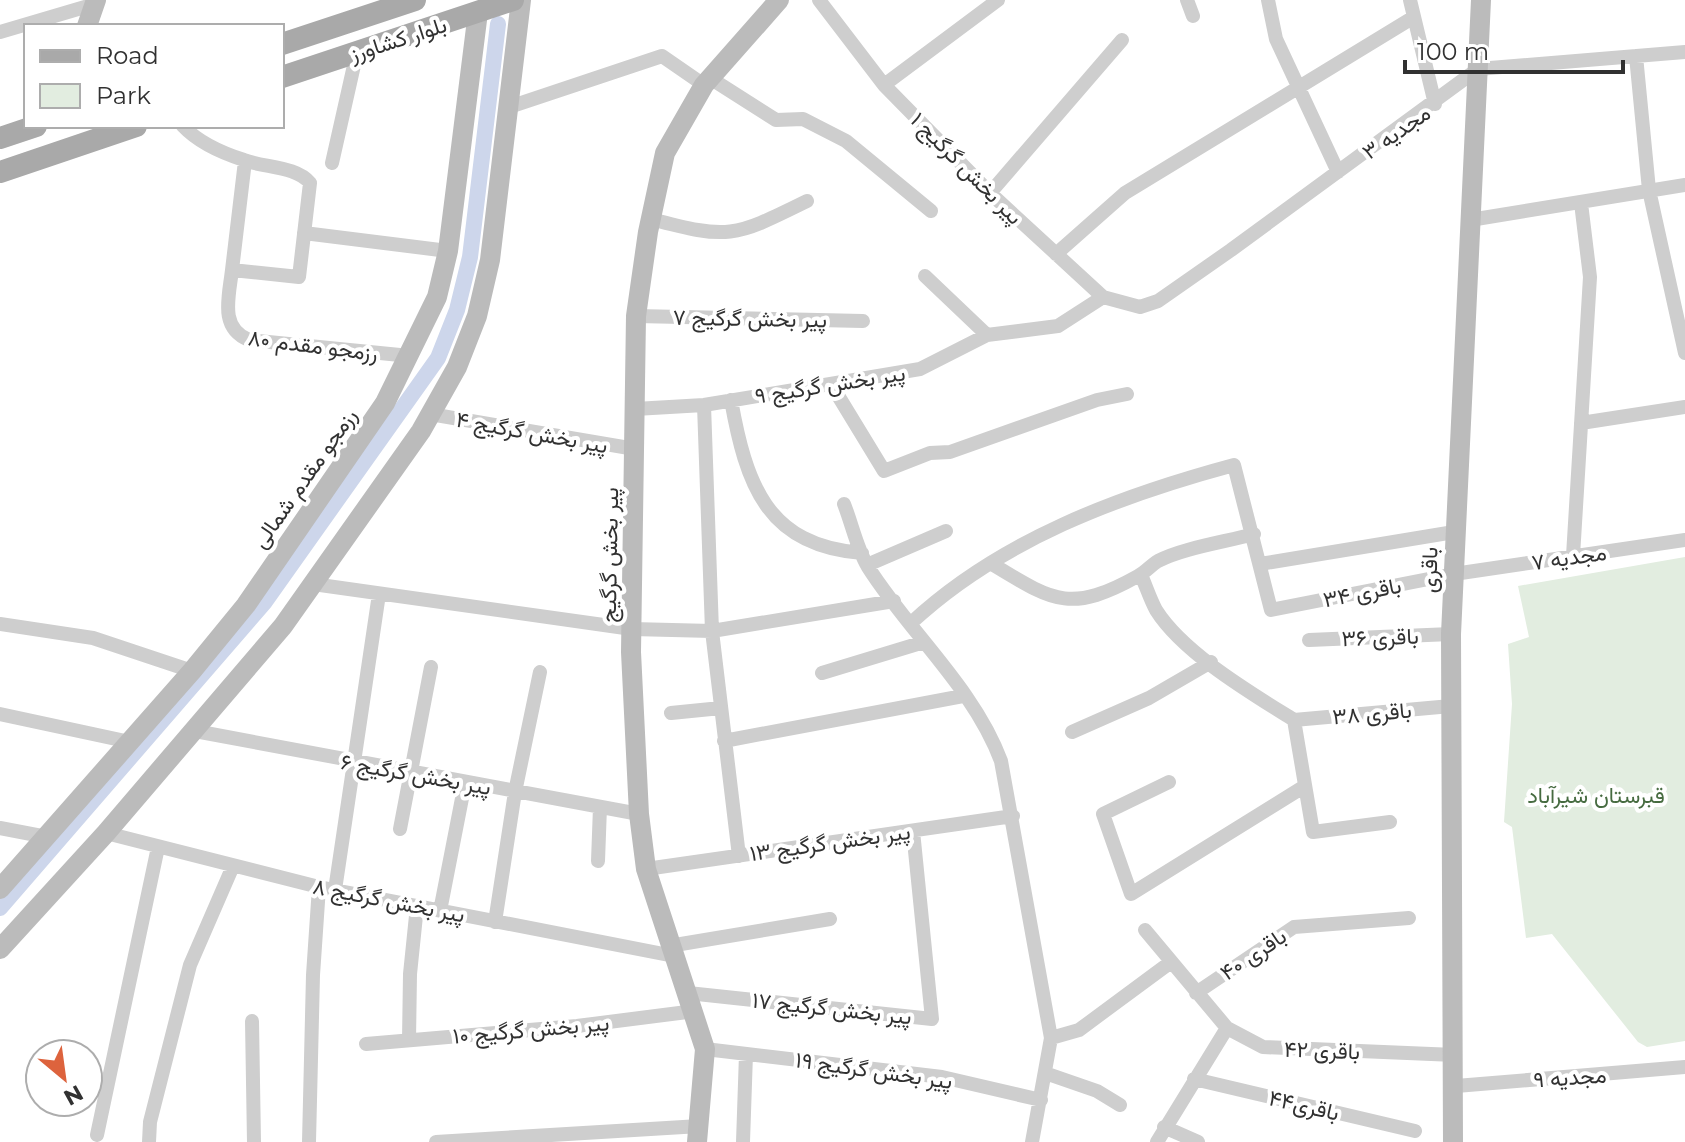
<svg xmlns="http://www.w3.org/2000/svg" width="1685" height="1142" viewBox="0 0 1685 1142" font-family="Montserrat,Vazirmatn,sans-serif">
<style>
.green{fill:#e2ede0}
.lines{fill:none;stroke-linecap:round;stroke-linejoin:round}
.canal{stroke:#cdd6eb;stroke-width:16}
.street{stroke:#cecece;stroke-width:14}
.secondary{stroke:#bbb;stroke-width:20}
.primary{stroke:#a9a9a9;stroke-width:22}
.labels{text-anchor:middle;stroke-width:8;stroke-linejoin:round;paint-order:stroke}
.street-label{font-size:22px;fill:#313131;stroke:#fff}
.park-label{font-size:22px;fill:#466b40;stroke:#fff}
</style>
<rect width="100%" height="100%" fill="#fff"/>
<!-- green -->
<path class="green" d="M 1685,557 L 1685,1041 L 1647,1047 L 1638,1042 L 1552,934 L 1526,938 L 1512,827 L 1504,822 L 1512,704 L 1508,644 L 1529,637 L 1518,586 Z"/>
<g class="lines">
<!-- canal -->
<path class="canal" d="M 0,908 L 264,603 L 438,358 L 457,310 L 470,257 L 498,24"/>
<!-- street -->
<path class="street" d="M 819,0 L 884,85 L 990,193 L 1103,297 L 1140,307 L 1158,301 L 1231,250 L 1478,69 L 1685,52
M 1187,0 L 1193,16
M 1268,0 L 1276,39 L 1338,172
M 1410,0 L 1435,104
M 0,32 L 95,4
M 1636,56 L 1649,190 L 1685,353
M 710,78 L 776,120 L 803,119 L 846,141 L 931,211
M 884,85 L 998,0
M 509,107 L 662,56 L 704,85
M 183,126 C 199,143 222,153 244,160 C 265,168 296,166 310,183 L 299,277 L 232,270 L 245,161
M 332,163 L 357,52
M 990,193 L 1122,40
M 651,219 C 730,240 734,237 807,201
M 1470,220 L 1685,185
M 304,233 L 448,251
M 1056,254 L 1125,193 L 1414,17
M 232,270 C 229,297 219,328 249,340 L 410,356
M 925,276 L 987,335
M 636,316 L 863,321
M 831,384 L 884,471 L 930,453 L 950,452 L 1097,400 L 1127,394
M 731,400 C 746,483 766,546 862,553
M 704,405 L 712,631 L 739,856
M 635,409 L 704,405 L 920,369 L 987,335 L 1058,326 L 1103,297
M 430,414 L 635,449
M 1581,423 L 1685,407
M 844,504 C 852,524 857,549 868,567 C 909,632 974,688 1001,761 L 1051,1038 L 1032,1142
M 1573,556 L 1590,277 L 1581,203
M 992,564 C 1053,601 1070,614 1138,576 C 1146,572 1151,565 1158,561 C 1183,548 1225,542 1254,534
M 1260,564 L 1454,532
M 867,565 L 946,531
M 1141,575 C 1146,586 1150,599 1156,610 C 1183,653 1251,693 1294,720 L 1313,832 L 1390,822
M 313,584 L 632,629 L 712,631 L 894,601
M 911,623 C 1000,540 1119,496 1234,465 L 1271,610 L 1454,574 L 1685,540
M 0,624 L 93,638 L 192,671
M 1309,640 L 1451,634
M 822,673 L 924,642
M 671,713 L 721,708
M 0,714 L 130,742
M 1294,720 L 1451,706
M 195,731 L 639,814
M 1072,732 L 1149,698 L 1211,662
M 724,741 L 963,696
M 1169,782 L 1103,814 L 1131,894 L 1305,786
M 0,828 L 47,837
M 400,829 L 431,667
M 106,833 L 319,887 L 674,956
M 598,861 L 600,807
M 646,869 L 1013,816
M 335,890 L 379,594
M 440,911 L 465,783
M 495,922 L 515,792 L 540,672
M 1145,930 L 1227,1028 L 1263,1047 L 1455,1055
M 669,946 L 830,919
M 688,993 L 932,1019 L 913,831
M 1196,993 L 1294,927 L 1409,918
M 252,1021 L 254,1142
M 1051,1038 L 1079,1030 L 1171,962
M 409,1040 L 410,974 L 417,906
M 366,1044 L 577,1026 L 695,1011
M 705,1049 L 942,1077 L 1041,1100
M 1045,1073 L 1097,1091 L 1120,1105
M 1194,1079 L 1415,1131
M 1456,1086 L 1685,1067
M 1164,1127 L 1198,1142
M 97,1135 L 158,847
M 149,1142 L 150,1122 L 190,965 L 233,866
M 309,1142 L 313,975 L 319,887
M 436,1142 L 700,1126
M 743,1142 L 746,1054
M 1157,1142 L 1227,1028"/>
<!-- secondary -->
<path class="secondary" d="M 87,26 L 96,0
M 0,889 L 192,671 L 246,605 L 385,403 L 437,297 L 448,251 L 478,12
M 0,949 L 106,833 L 283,626 L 421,431 L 457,367 L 477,316 L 490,260 L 521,0
M 697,1142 L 705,1049 L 646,869 L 639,814 L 631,652 L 636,316 L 648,232 L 665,153 L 704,85 L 779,0
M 1453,1142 L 1451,634 L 1481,0"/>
<!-- primary -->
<path class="primary" d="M 282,44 L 415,0
M 282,77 L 513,0
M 0,138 L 36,126
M 0,172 L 136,126"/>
</g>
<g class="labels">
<!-- street labels -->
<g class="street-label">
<text transform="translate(398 39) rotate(-18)" y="8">بلوار کشاورز</text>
<text transform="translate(1396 132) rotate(-35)" y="8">مجدیه ۳</text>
<text transform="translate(967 168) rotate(45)" y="8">پیر بخش گرگیج ۱</text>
<text transform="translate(750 318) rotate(1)" y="8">پیر بخش گرگیج ۷</text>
<text transform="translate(313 345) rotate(7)" y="8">رزمجو مقدم ۸۰</text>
<text transform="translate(830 384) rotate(-9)" y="8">پیر بخش گرگیج ۹</text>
<text transform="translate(532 432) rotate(10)" y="8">پیر بخش گرگیج ۴</text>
<text transform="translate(304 478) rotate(-55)" y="8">رزمجو مقدم شمالی</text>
<text transform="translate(609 555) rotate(-89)" y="8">پیر بخش گرگیج</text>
<text transform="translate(1569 557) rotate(-8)" y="8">مجدیه ۷</text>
<text transform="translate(1429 570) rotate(-89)" y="8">باقری</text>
<text transform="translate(1362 592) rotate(-11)" y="8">باقری ۳۴</text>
<text transform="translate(1380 637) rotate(-2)" y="8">باقری ۳۶</text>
<text transform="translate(1372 713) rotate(-5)" y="8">باقری ۳۸</text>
<text transform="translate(416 774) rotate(10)" y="8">پیر بخش گرگیج ۶</text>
<text transform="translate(830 842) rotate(-8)" y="8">پیر بخش گرگیج ۱۳</text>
<text transform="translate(389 900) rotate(11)" y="8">پیر بخش گرگیج ۸</text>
<text transform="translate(1253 954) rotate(-34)" y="8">باقری ۴۰</text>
<text transform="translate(832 1008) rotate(6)" y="8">پیر بخش گرگیج ۱۷</text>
<text transform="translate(531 1029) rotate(-5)" y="8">پیر بخش گرگیج ۱۰</text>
<text transform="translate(1322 1050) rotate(2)" y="8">باقری ۴۲</text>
<text transform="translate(874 1070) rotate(8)" y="8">پیر بخش گرگیج ۱۹</text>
<text transform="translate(1570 1077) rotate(-4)" y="8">مجدیه ۹</text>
<text transform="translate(1304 1105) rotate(13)" y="8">باقری۴۴</text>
</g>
<!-- park labels -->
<g class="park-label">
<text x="1596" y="803">قبرستان شیرآباد</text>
</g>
</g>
<!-- legend -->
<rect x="24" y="24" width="260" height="104" fill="#ffffff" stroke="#adadad" stroke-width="2"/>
<rect x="40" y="50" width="40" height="12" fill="#a9a9a9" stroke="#adadad" stroke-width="2"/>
<text x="96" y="64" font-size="24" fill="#313131">Road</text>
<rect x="40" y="84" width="40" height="24" fill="#e2ede0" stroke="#adadad" stroke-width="2"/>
<text x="96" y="104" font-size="24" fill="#313131">Park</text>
<!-- north arrow -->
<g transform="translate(64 1078) rotate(151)"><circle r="38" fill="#ffffff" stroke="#adadad" stroke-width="2"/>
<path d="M0-6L14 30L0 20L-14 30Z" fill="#dd633d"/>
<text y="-12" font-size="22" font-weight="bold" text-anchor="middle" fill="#313131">N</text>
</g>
<!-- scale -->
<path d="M1405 60v12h218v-12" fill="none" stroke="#313131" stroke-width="4"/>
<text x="1417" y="60" font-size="24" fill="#313131" stroke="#ffffff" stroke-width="6" paint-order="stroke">100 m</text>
</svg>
